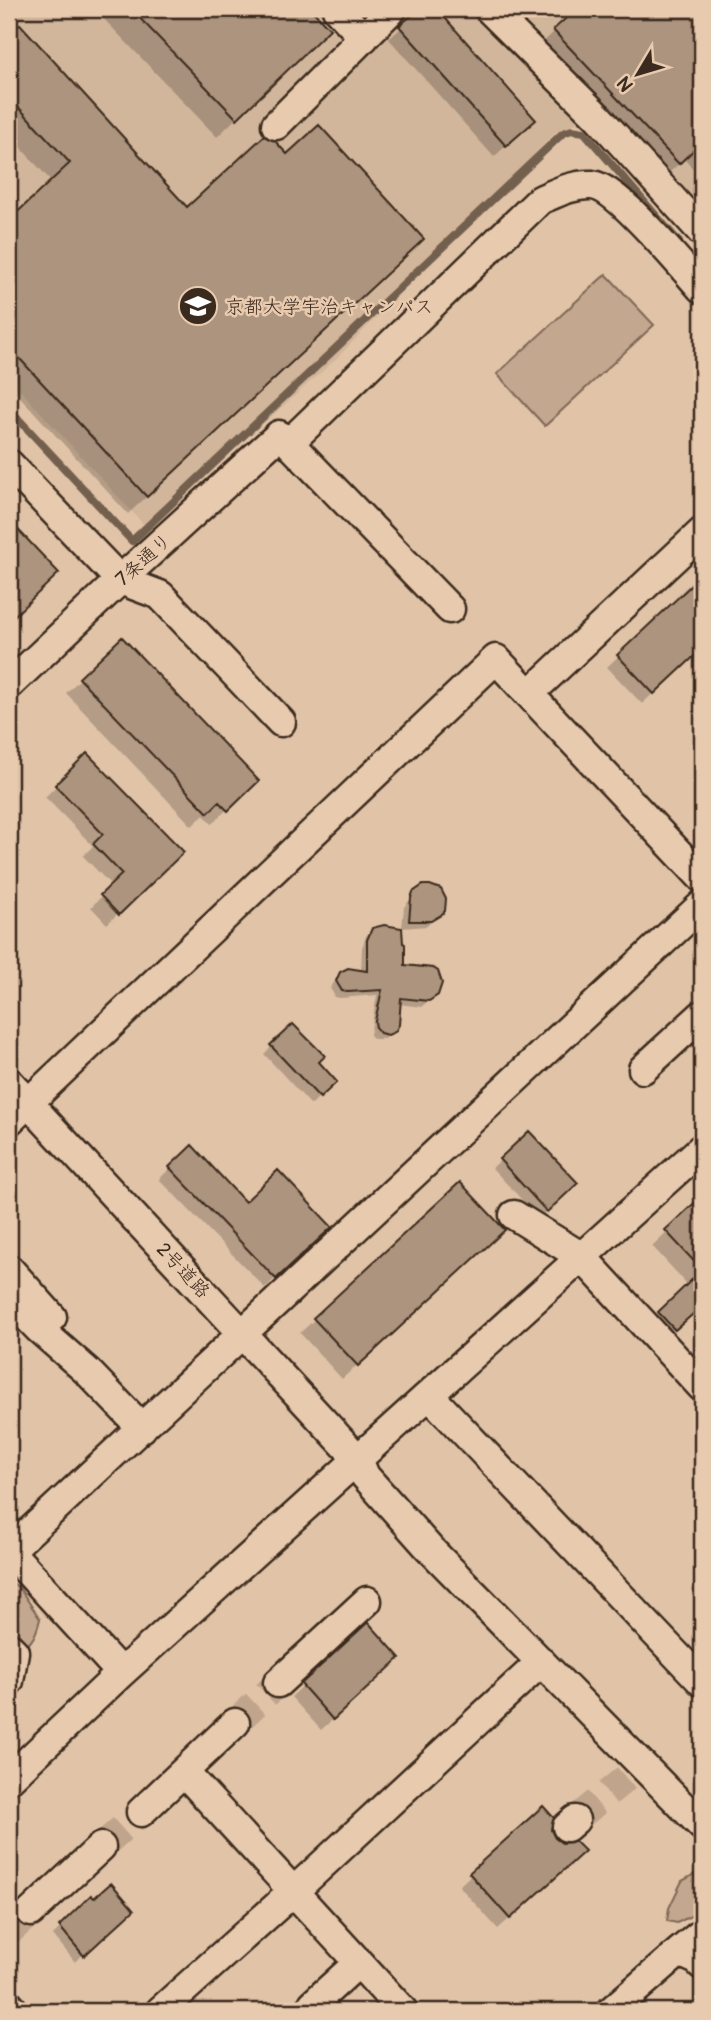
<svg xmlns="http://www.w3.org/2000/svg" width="711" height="2020" viewBox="0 0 711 2020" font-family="Pangolin,'Klee One',sans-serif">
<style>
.built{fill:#d1b69b}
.green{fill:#c3a78f;stroke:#7f6856;stroke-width:2}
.shadow{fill:#0003}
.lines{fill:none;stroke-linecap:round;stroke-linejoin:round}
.stream{stroke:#735e4d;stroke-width:8}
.building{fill:#ad947e;stroke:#3b2a1e;stroke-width:2}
.minor-tunnel{stroke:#c0a58c;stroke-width:28;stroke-dasharray:28 14;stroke-linecap:butt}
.minor-casing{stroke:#3b2a1e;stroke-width:33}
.minor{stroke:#e8caae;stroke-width:28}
.labels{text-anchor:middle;stroke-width:5;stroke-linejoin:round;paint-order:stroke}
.poi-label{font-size:19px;fill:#3b2a1e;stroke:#e8caae;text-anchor:start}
.street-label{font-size:19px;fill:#3b2a1e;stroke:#e8caae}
</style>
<rect width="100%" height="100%" fill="#e1c4a8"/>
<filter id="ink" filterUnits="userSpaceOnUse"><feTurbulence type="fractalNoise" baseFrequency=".0143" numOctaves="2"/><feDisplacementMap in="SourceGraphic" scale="14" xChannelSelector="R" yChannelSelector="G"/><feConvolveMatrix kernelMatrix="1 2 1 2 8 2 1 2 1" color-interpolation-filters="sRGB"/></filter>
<g filter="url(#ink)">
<!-- built -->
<path class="built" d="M 9,9 L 702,9 L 702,252 L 601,134 L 576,123 L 555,133 L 335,360 L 146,527 L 9,378 Z"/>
<!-- green -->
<path class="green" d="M 606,274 L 654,325 L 545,426 L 497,374 Z
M 9,1580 L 20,1589 L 40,1619 C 35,1640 30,1647 9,1654 Z
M 702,1870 L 702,1908 L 695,1914 L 677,1923 L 667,1921 L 669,1908 L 682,1881 Z"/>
<!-- shadow -->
<path class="shadow" d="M 108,9 L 309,9 L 328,29 L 217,137 L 101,16 Z
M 422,9 L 435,9 L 533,120 L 494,157 L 389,39 Z
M 578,9 L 702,9 L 702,170 L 698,174 L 684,159 L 659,182 L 535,50 Z
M 9,23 L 187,209 L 404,257 L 128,514 L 9,385 L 9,222 L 52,182 L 9,135 Z
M 702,572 L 702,647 L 642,704 L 607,667 L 680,598 L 677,596 Z
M 80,679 L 242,795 L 212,824 L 204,815 L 192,826 L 66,693 Z
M 87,756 L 182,852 L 107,924 L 91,907 L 112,886 L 83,856 L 93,846 L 45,797 Z
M 419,889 L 435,918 L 427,926 L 402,928 L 404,907 Z
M 373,929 L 403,966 L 437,994 L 421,1007 L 399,1004 L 391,1033 L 384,1039 L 374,1039 L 370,1035 L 377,995 L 340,998 L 335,997 L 330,988 L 341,973 L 361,972 L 362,948 L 366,936 Z
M 293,1026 L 317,1062 L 334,1082 L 311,1105 L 264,1054 Z
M 529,1133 L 568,1191 L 539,1218 L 492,1168 Z
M 192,1148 L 245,1204 L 319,1237 L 265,1288 L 159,1179 Z
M 702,1198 L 702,1295 L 699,1297 L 652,1246 Z
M 488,1245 L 342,1379 L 300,1333 L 315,1319 Z
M 674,1299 L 689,1316 L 671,1333 L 656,1316 Z
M 368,1625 L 387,1669 L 321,1730 L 291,1697 Z
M 543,1808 L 549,1830 L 571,1863 L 498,1929 L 459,1886 Z
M 91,1897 L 124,1918 L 75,1962 L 53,1935 Z"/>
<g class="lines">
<!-- stream -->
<path class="stream" d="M 9,409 L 132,541 L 563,133 L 572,130 L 584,132 L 679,242"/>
</g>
<!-- building -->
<path class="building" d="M 131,9 L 311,9 L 330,29 L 237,119 Z
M 419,9 L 437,9 L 536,120 L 506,146 L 399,26 Z
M 576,9 L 702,9 L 702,142 L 679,164 L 553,30 Z
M 20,24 L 187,207 L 264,136 L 275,141 L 287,154 L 319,125 L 424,239 L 147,497 L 9,347 L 9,220 L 70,163 L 9,97 L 9,34 Z
M 9,520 L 59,573 L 9,621 Z
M 702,575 L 702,649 L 654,694 L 617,655 Z
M 122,637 L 259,781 L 228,811 L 219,802 L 208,813 L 79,678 Z
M 87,753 L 184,852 L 119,915 L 100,895 L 122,874 L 93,844 L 103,834 L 55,785 Z
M 423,885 L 430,885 L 441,889 L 446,899 L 445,911 L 441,915 L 431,921 L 409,921 L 411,898 L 413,892 Z
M 384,925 L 402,928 L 403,943 L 405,944 L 405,965 L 433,968 L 438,971 L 442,983 L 438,995 L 429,1001 L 401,998 L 399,1025 L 395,1032 L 388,1035 L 380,1033 L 376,1028 L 375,1021 L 382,990 L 348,992 L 342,991 L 336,981 L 340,972 L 348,968 L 367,971 L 367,940 L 372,928 Z
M 293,1024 L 325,1056 L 319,1062 L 337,1082 L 320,1098 L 270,1045 Z
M 529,1131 L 578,1183 L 547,1212 L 499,1159 Z
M 192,1145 L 245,1202 L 278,1170 L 332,1227 L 276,1279 L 169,1167 Z
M 460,1182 L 505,1230 L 358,1366 L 313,1318 Z
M 702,1196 L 702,1270 L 665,1230 Z
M 702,1270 L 702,1306 L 675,1330 L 658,1312 Z
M 368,1622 L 400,1658 L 333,1720 L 301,1684 Z
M 543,1806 L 554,1818 L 551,1830 L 555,1838 L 562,1843 L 575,1841 L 585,1851 L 510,1919 L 469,1873 Z
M 111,1883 L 134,1910 L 84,1956 L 59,1926 L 91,1895 L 94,1898 Z"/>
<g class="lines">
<!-- minor-tunnel -->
<path class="minor-tunnel" d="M 235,1723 L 278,1683
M 575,1820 L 626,1778
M 101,1847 L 141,1812
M 9,1932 L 31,1912"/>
<!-- minor casing -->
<g class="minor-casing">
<path id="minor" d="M 337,9 L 364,38
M 489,9 L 598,117 L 702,232
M 276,125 L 392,9
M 289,443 L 450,609
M 9,464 L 120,580 L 160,595 L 281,722
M 9,685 L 120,580 L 279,435 L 289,443 L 540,200 C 556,193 573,184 592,185 C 617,187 683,268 702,289
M 529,694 L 702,532
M 643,1069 L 702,1015
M 9,1082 L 358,1459 L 365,1476 L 429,1548 L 702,1826
M 9,1121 L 496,659 L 702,878
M 514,1215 L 582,1257 L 702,1387
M 9,1269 L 52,1317
M 9,1298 L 39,1329 L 88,1372 L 142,1428
M 429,1395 L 702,1682
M 9,1551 L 121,1673 L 702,1148
M 9,1551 L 702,905
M 9,1647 L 14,1652 L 9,1681
M 278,1683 L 367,1601
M 184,1772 L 403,2011
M 9,1779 L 121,1673
M 141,1812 L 235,1723
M 567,1827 L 575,1820
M 31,1912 L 101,1847
M 679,1952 L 702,1933
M 313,2004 L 358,1963
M 9,2005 L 14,2011
M 160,2011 L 294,1891 L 541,1662
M 611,2011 L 679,1952 L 697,1960 L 702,1965"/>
</g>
<!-- minor -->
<use href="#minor" class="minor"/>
</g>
</g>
<!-- icons -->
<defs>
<g id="university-disc" transform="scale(2.0125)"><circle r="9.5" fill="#3b2a1e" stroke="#e8caae"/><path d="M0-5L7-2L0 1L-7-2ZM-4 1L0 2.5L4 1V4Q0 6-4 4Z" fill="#fff"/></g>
</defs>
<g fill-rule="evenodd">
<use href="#university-disc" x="198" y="306"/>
</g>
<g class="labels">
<!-- poi labels -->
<g class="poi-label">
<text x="225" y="313">京都大学宇治キャンパス</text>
</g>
<!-- street labels -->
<g class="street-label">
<text transform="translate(143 559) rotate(-42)" y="7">7条通り</text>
<text transform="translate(184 1270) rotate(47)" y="7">2号道路</text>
</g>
</g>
<!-- margin -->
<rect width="711" height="2020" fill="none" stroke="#e8caae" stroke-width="35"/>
<rect x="18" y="18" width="676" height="1985" fill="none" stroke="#3b2a1e" stroke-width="2.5" filter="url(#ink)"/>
<!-- north arrow -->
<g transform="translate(638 74) rotate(232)" stroke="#e8caae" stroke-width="5" paint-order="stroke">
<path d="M0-5L12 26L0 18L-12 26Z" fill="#3b2a1e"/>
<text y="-10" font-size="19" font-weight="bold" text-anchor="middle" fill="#3b2a1e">N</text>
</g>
</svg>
